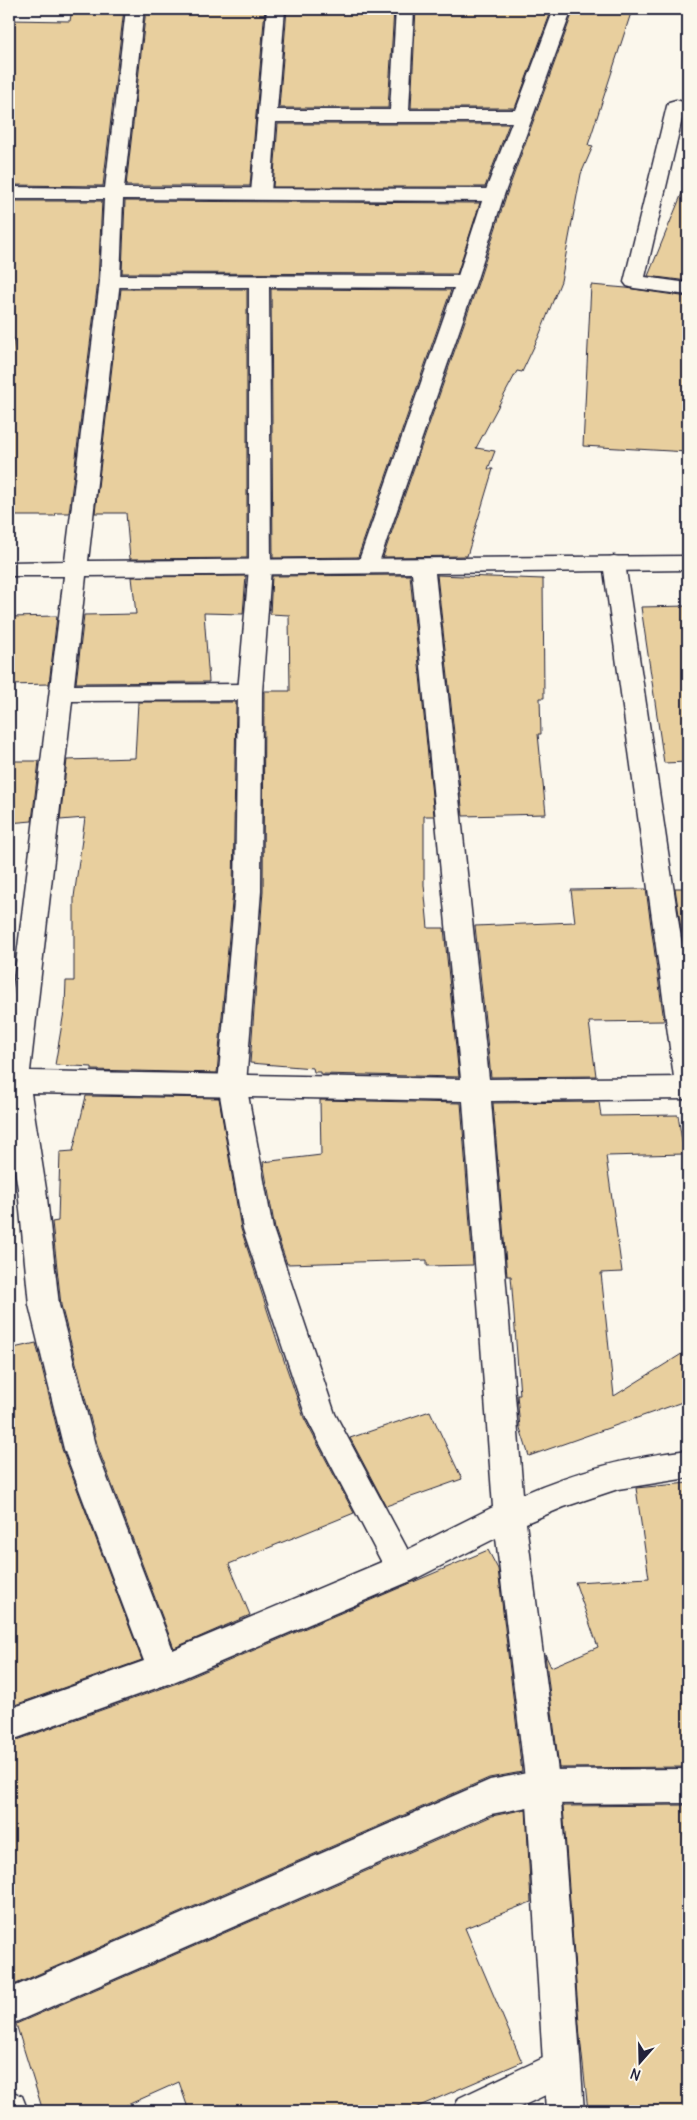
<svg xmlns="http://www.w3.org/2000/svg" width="697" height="2120" font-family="Delius,sans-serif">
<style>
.building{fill:#e8cf9e;stroke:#22223b}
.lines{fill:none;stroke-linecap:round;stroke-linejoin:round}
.pedestrian-casing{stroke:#22223b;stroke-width:3}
.minor-casing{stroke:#22223b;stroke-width:3}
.pedestrian{fill:#fbf7ec;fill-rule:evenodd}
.minor{fill:#fbf7ec;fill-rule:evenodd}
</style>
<rect width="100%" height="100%" fill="#fbf7ec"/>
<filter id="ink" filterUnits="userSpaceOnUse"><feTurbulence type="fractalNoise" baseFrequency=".02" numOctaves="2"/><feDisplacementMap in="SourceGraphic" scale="10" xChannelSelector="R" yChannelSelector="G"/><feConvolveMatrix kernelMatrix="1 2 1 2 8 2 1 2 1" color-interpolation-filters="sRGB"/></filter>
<g filter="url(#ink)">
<!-- building -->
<g class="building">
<polygon points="72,9 124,9 103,186 9,185 9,20 70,21"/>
<polygon points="146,9 265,9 250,186 126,186"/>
<polygon points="287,9 394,9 388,108 279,108"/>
<polygon points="416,9 552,9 515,108 411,108"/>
<polygon points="574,9 599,9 631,13 588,145 593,146 581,174 561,281 539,336 522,372 517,371 476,448 495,451 488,469 493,469 467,556 383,557 478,283 506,196"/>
<polygon points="278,124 509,124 485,187 273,187"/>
<polygon points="687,181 688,281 648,276"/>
<polygon points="9,201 102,201 98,281 69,513 56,513 55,516 9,516 9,370 14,338 9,338"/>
<polygon points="125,201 480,203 457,274 122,273"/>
<polygon points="591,285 626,288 688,297 688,452 583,446"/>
<polygon points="121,289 247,289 247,558 130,559 126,513 95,513"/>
<polygon points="271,289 451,290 358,557 273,558"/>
<polygon points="410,575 434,816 424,816 424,885 428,928 444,928 459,1077 320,1074 320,1072 314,1072 313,1068 250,1063 263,891 264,691 290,691 289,615 270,614 272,576"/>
<polygon points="437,575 543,579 544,698 540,698 541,734 538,734 546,814 463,816"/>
<polygon points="246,576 243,614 204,613 209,682 76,683 84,615 136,614 132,577"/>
<polygon points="688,606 688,762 664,763 641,607"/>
<polygon points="57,616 49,684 9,685 9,617"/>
<polygon points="138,702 236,702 233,891 217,1073 92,1070 92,1067 55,1065 65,1006 66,981 74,981 74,897 85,818 60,820 67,760 135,758"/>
<polygon points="9,761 39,761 32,821 9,823"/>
<polygon points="675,888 688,888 688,975"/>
<polygon points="646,889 664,1021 589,1022 596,1076 491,1077 475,926 575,922 571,890"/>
<polygon points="86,1096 219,1098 241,1229 277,1340 304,1418 354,1513 229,1564 250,1615 174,1648 98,1448 61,1305 52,1222 58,1221 60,1152 73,1151"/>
<polygon points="320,1100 461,1103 473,1265 427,1266 427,1260 287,1264 275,1229 263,1162 321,1155"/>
<polygon points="599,1102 601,1116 678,1115 684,1154 606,1156 622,1272 601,1273 614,1396 688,1350 688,1400 529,1456 520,1428 517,1395 520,1395 511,1276 507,1276 493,1103"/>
<polygon points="36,1343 62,1449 142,1660 9,1707 9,1349"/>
<polygon points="430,1411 462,1479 386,1506 350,1438"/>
<polygon points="688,1483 688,1767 559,1768 545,1654 551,1667 598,1647 575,1582 649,1578 636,1488"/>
<polygon points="488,1550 498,1569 522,1772 489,1778 9,1987 9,1743 177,1683"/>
<polygon points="688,1805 688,2111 588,2111 580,2037 563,1806"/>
<polygon points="526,1809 531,1902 465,1928 522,2062 408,2111 189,2111 179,2082 114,2111 43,2111 16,2024 492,1816"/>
</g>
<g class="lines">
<defs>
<g id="pedestrian">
<polygon points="267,9 285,9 277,110 390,110 396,9 414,9 409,110 516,110 554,9 572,9 504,195 476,282 376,571 368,573 360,571 357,566 454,288 269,287 271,568 262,692 261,891 246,1084 273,1229 335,1414 418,1569 413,1580 402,1584 391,1580 306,1417 243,1229 218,1084 235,891 238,692 249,568 249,287 110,287 103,285 100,281 103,277 110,275 458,276 484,195 512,122 276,122 271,193 268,197 261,199 254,197 251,193"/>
<polygon points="614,556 622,558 625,563 688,986 688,1088 678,1085 674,1077 603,563 606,558"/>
<polygon points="688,1769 688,1803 543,1804 491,1814 9,2025 9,1989 490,1780 543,1770"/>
<polygon points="560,2050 573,2056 579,2069 573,2082 512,2111 453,2111 459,2098"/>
</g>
<g id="minor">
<path d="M126 9H144L124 188 494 189 501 191 504 195 501 199 494 201 123 199 120 281 88 561 688 556V570L435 573 489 1079 688 1077V1099L491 1101 523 1494C578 1470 629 1457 688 1450V1478L618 1489 564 1507 526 1523 560 1787 584 2111H546L526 1787 496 1538 413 1580 176 1681 9 1741V1709L144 1661 64 1449 29 1305 18 1189 9 1131V1020L64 576H9V562L65 561 100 281 104 199H9V187L105 188ZM412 573 461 1079 30 1071 72 701 250 700 258 698 262 692 258 686 250 684 74 685 86 576ZM31 1093 463 1101 493 1507 391 1558 173 1650 96 1449 59 1305 46 1189Z"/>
<polygon points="676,100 683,102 685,106 645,277 688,283 688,295 634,288 627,286 624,282 667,106 669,102"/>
<polygon points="9,2090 22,2096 28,2111 9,2111"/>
</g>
</defs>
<!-- pedestrian casing -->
<use href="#pedestrian" class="pedestrian-casing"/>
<!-- minor casing -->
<use href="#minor" class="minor-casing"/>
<!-- pedestrian -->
<use href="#pedestrian" class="pedestrian"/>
<!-- minor -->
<use href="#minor" class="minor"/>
</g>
</g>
<!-- margin -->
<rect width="697" height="2120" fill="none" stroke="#fbf7ec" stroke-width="30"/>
<rect x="15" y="15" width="667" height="2090" fill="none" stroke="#22223b" stroke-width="2" filter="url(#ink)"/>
<!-- north arrow -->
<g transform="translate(640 2062) rotate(200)" stroke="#fbf7ec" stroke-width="4" paint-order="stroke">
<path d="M0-4L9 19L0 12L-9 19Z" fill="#22223b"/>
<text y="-8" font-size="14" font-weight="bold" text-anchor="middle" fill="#22223b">N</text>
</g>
</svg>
